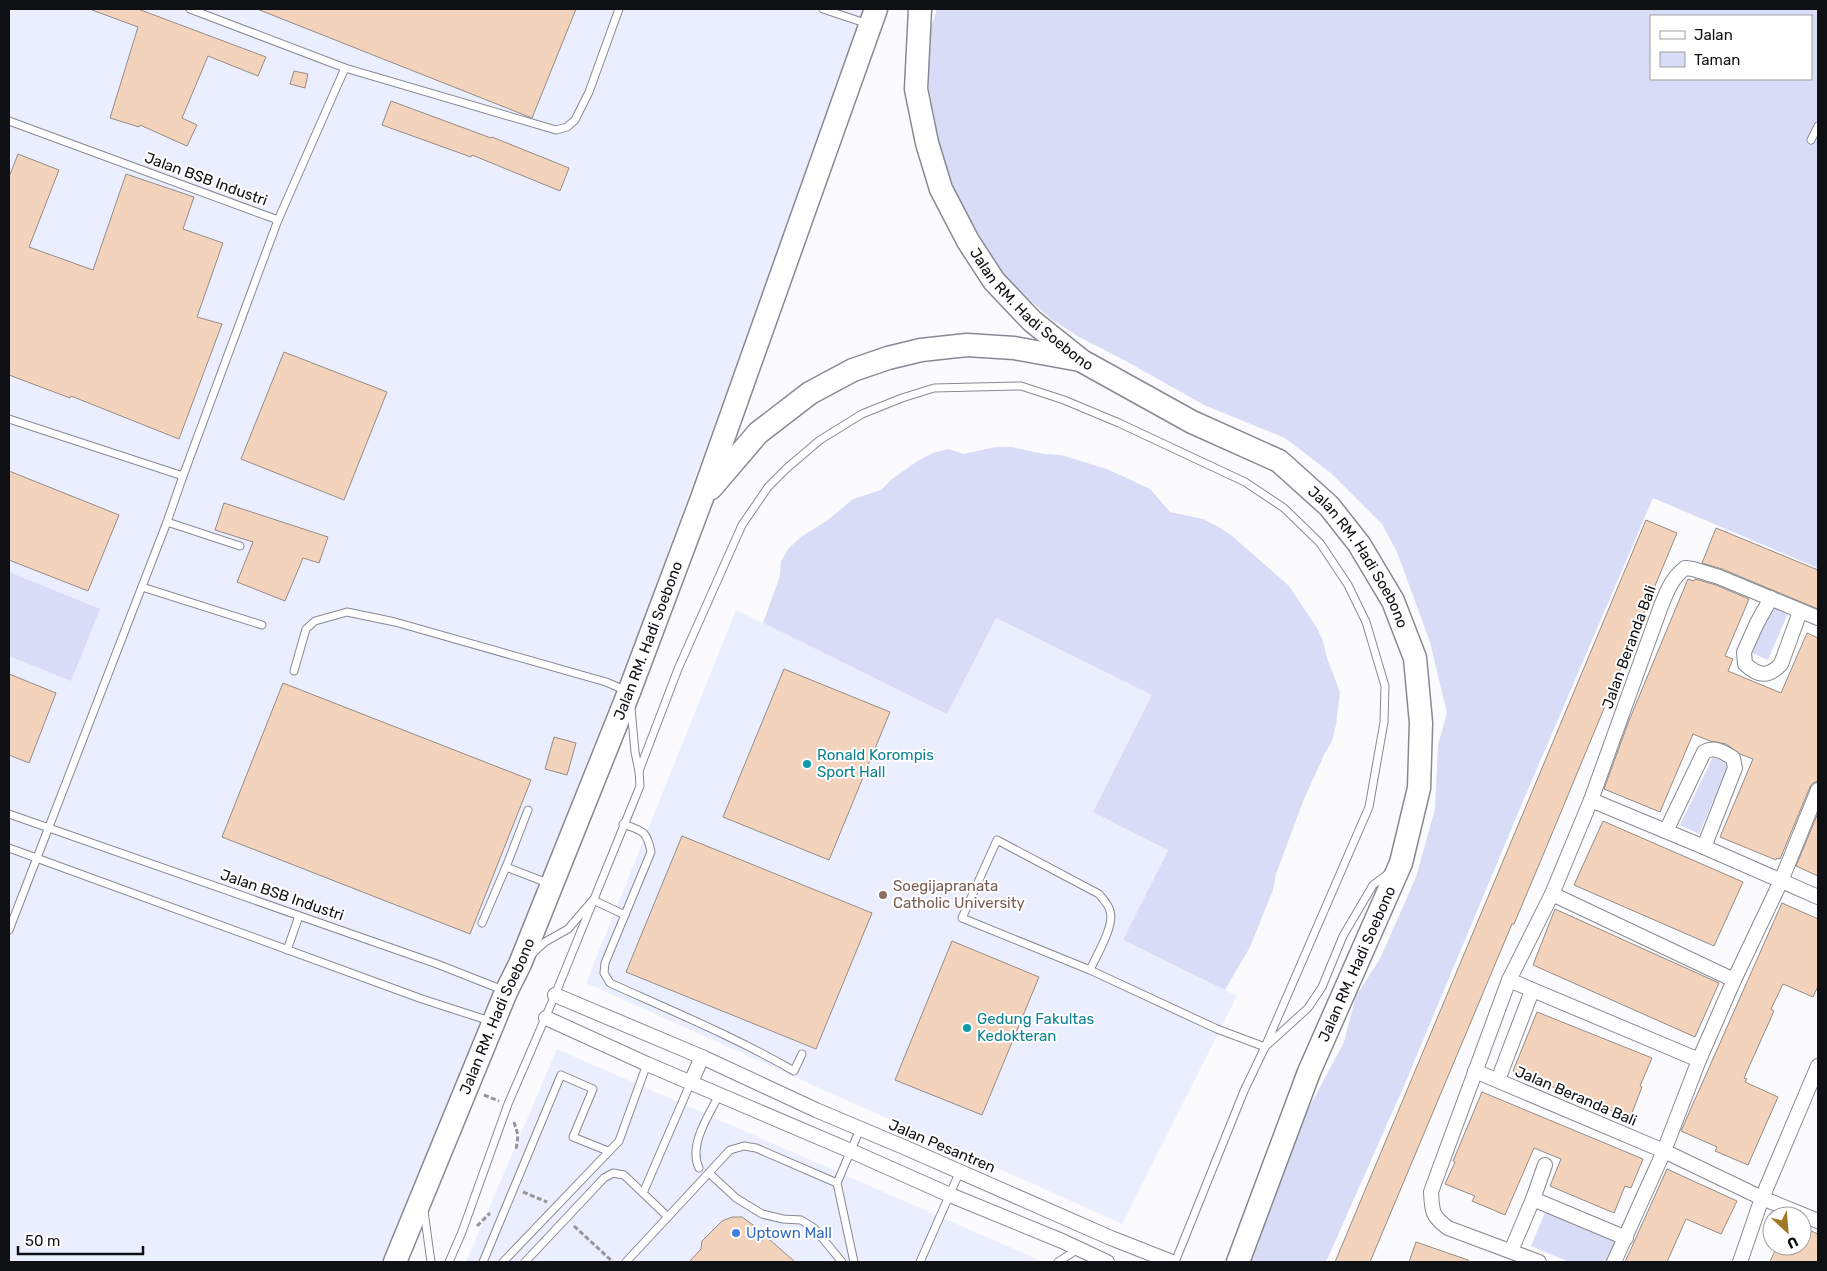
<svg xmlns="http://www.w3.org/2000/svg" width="1827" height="1271" font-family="Rubik,sans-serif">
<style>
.built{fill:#ebeeff}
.green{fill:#d8dcf7;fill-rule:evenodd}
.building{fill:#f4d3bc;stroke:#948c86}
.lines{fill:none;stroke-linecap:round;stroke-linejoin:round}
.service-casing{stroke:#888992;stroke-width:9}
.minor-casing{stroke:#888992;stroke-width:16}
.primary-casing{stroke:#888992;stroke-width:25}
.path{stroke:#959698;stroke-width:3;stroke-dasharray:5 2.5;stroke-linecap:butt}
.service{stroke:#fff;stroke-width:7}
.minor{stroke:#fff;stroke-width:14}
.primary{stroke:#fff;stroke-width:22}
.culture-dot{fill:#0f9aa8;stroke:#fff;stroke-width:2}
.education-dot{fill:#8d6e63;stroke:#fff;stroke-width:2}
.shop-dot{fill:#3f7fe0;stroke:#fff;stroke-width:2}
.labels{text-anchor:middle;stroke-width:4;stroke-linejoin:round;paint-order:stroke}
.street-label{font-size:15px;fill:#0f1013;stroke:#fff}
.culture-label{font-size:15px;fill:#0d838f;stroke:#fff;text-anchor:start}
.education-label{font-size:15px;fill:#785e54;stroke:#fff;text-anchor:start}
.shop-label{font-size:15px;fill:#366cbe;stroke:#fff;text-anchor:start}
</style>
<rect width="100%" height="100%" fill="#fbfbfd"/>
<!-- built -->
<g class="built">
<polygon points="9,9 865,9 642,623 389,1262 9,1262"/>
<polygon points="736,610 947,714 996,618 1152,695 1093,812 1168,849 1123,940 1237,996 1122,1224 586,983"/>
<polygon points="557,1049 1044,1262 466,1262"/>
</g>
<!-- green -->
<g class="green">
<path d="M937 9H1818V568L1653 498 1521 806 1403 1088 1326 1262H1249L1259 1244V1237L1302 1121 1344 1042 1356 996 1380 959 1416 877 1435 809 1438 745 1447 713 1430 642 1397 552 1382 524 1332 474 1285 438 1204 405 1124 360 1079 337 1051 319 998 271 961 207 940 150 926 71 924 47ZM1651 16H1811V79H1651Z"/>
<polygon points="995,447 1012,447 1044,454 1061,455 1107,469 1150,489 1170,512 1203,519 1217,526 1231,535 1289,586 1317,628 1323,641 1327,658 1340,692 1336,725 1332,741 1324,755 1304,799 1276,874 1273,890 1250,947 1225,990 1123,940 1168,850 1093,812 1152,695 996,618 947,714 763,623 780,576 781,561 789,548 801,537 828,520 853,499 881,490 892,479 919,460 933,453 948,449 964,454"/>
<polygon points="9,572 100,609 71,681 9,656"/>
<polygon points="1771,606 1788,613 1768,660 1752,653"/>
<polygon points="1713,757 1728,765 1699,834 1680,825"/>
<polygon points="1546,1210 1619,1241 1610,1262 1569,1262 1531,1246"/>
</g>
<!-- building -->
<g class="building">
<polygon points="93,9 138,9 266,57 258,76 208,56 182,118 197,125 187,146 140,125 139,127 110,118 138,27 92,10"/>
<polygon points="257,9 576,9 532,118"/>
<polygon points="294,71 308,74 305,88 290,84"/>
<polygon points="391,101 491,138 492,137 569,168 560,191 472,155 471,157 382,125"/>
<polygon points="18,154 59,170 29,247 93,270 126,174 194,197 183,229 223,243 197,317 222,324 179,439 71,396 70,398 9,375 9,177"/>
<polygon points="284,352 387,392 344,500 241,459"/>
<polygon points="9,471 119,515 88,591 9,560"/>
<polygon points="224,503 328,537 319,563 303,558 285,601 237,582 253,542 215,530"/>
<polygon points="1646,520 1677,533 1541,860 1514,924 1512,924 1370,1262 1335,1262"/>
<polygon points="1716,528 1818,570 1818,609 1722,569 1702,563"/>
<polygon points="1688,579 1694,581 1695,579 1716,585 1749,599 1725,656 1733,659 1728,671 1781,693 1807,633 1818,638 1818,781 1813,783 1810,787 1780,859 1777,858 1776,860 1720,837 1753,759 1740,754 1726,744 1710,741 1693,734 1660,812 1604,789 1628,723"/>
<polygon points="784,669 890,712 829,860 723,817"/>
<polygon points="9,674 56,693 29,763 9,755"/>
<polygon points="283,683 531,780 470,934 222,837"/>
<polygon points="554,737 576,743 567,775 545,769"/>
<polygon points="1818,813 1818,876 1796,866"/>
<polygon points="1603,821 1743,882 1714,946 1574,885"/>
<polygon points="682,836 872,913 816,1049 626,972"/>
<polygon points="1782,903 1818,919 1818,986 1813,997 1783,984 1771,1009 1774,1011 1744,1078 1747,1079 1745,1082 1778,1097 1748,1165 1715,1151 1717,1147 1681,1131"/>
<polygon points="1555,909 1719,983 1695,1037 1533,965"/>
<polygon points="952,941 1039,977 982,1115 895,1080"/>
<polygon points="1537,1012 1652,1058 1640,1086 1642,1087 1630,1118 1513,1071"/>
<polygon points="1482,1092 1643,1159 1631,1188 1625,1186 1614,1213 1550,1186 1561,1159 1534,1148 1505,1215 1472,1201 1475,1196 1445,1184 1455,1162 1453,1161"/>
<polygon points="1667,1169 1737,1201 1721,1234 1686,1219 1667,1262 1625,1262"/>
<polygon points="732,1217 742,1217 753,1225 795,1262 689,1262 701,1249 702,1241 722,1221"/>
<polygon points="1802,1227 1818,1234 1818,1262 1770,1262 1777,1246 1802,1246"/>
<polygon points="1416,1242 1468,1260 1468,1262 1409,1262"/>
</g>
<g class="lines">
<defs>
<g id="service">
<polyline points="190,9 345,68"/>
<polyline points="823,9 868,24"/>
<polyline points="9,121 278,220"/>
<polyline points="1811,140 1818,126"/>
<polyline points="9,419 183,476"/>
<polyline points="167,522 240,546"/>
<polyline points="142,587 262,625"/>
<polyline points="294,671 306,629 315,621 347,612 395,622 606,682 627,691"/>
<path d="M639 771 678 669 742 525 768 487 787 468 820 440 862 414 902 398 934 388 1021 386 1064 400 1119 423 1245 482 1284 508 1320 543 1348 585 1366 622 1385 686 1384 722 1369 807 1265 1047 1217 1029 1090 970 962 918 997 840 1099 894C1103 899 1109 905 1110 911 1115 926 1096 956 1090 970"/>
<polyline points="528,810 506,867 550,884"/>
<polyline points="9,814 437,964 503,990"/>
<path d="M623 824C643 831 647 831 651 852L605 963 604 973 610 983C672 1011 735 1037 794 1071L802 1054"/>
<polyline points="9,848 422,999 490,1021"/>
<polyline points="482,923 506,867"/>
<polyline points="9,930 167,522 183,476 278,220 345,68 556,130 567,127 575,120 589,92 619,9"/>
<polyline points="287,950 299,916"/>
<polyline points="531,955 545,942 568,929 593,900 625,915"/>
<path d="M699 1168C688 1145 709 1115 719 1095"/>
<polyline points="709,1173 736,1198 762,1214 783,1219 801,1220 814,1228 842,1262"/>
<polyline points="643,1193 691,1082"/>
<polyline points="424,1211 431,1262"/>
<polyline points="449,1262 462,1232 508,1104 555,995 640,786 639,771 635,752 631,708"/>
<polyline points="483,1262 561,1075 593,1089 573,1137 608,1151"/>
<polyline points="503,1262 619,1141 647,1064"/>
<polyline points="525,1262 604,1178 613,1173 624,1175 668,1217"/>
<polyline points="626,1262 730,1150 744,1146 756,1148 837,1183"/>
<polyline points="854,1262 837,1183 860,1129"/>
<polyline points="920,1262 960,1171"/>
<polyline points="1058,1262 1078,1249"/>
<polyline points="1175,1262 1244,1091 1265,1047 1308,1008 1322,987 1343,936 1373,885 1389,873"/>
</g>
<g id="minor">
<path d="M1771 598 1757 623 1744 652 1745 664C1758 676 1768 678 1781 664L1800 612"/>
<polyline points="1591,800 1704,847 1818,897"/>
<path d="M1666 831 1704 752C1715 746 1723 752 1733 758L1735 768 1704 847"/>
<polyline points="1509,980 1699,1060"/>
<path d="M1734 980 1552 894 1591 800 1661 606C1667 591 1672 578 1685 568L1693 569 1719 577 1818 618"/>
<polyline points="555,995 702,1057 816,1110 906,1148 1111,1238 1172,1262"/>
<polyline points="546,1018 647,1064 851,1151 950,1195 1062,1241 1107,1262"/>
<polyline points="1475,1071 1664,1151 1762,1198 1818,1221"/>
<polyline points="1498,1080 1532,991"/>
<polyline points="691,1082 702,1057"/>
<polyline points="1533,1199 1626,1238"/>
<polyline points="1511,1251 1533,1199 1545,1165"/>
<path d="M1539 1262 1448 1228C1432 1216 1432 1212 1431 1192L1509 980 1552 894"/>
<polyline points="1614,1262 1664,1151 1699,1060 1734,980 1781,881 1818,790"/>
<polyline points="1740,1262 1762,1198 1818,1066"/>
</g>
<g id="primary">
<path id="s1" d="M920 9 916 89 927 143 941 189 968 241 994 281 1032 321 1082 361 1192 422 1279 461 1329 506 1359 544 1393 601 1415 658 1421 723 1419 788 1401 863 1309 1072 1238 1262"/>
<polyline points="711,488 758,433 810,393 853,370 888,358 921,350 967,345 1014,348 1080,360"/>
<path id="s2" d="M395 1262 506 992 520 964 629 692 702 498 876 9"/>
</g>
</defs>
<!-- service casing -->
<use href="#service" class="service-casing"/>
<!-- minor casing -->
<use href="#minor" class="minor-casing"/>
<!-- primary casing -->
<use href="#primary" class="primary-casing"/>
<!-- path -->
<g class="path">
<polyline points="484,1095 499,1101"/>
<polyline points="514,1122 518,1135 516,1150"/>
<polyline points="523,1192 547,1202"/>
<polyline points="477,1226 490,1213"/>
<polyline points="574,1226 613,1262"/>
</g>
<!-- service -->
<use href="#service" class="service"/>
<!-- minor -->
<use href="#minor" class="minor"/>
<!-- primary -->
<use href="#primary" class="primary"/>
</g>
<!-- markers -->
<g class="culture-dot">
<circle cx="807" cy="764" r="5"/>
<circle cx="967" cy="1028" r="5"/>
</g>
<circle class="education-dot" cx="883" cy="895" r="5"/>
<circle class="shop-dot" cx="736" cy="1233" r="5"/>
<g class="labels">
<!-- street labels -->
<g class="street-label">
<text transform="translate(206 179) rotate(20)" y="5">Jalan BSB Industri</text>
<text dy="5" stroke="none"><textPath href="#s1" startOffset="336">Jalan RM. Hadi Soebono</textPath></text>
<text dy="5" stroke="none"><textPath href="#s1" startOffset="756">Jalan RM. Hadi Soebono</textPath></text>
<text dy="5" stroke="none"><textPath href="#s2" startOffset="671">Jalan RM. Hadi Soebono</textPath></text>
<text transform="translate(1629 647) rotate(-70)" y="5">Jalan Beranda Bali</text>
<text transform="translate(282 895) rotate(19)" y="5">Jalan BSB Industri</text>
<text transform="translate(1357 964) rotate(-66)" y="5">Jalan RM. Hadi Soebono</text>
<text dy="5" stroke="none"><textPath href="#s2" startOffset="266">Jalan RM. Hadi Soebono</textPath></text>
<text transform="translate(1576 1096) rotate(23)" y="5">Jalan Beranda Bali</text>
<text transform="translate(942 1146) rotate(23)" y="5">Jalan Pesantren</text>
</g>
<!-- culture labels -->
<g class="culture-label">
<text x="817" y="760">Ronald Korompis<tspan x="817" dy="17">Sport Hall</tspan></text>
<text x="977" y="1024">Gedung Fakultas<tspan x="977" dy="17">Kedokteran</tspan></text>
</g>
<!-- education labels -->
<g class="education-label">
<text x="893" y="891">Soegijapranata<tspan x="893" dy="17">Catholic University</tspan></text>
</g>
<!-- shop labels -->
<g class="shop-label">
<text x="746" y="1238">Uptown Mall</text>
</g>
</g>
<!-- border -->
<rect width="1827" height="1271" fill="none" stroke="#0f1013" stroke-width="20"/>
<!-- legend -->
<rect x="1650" y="15" width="162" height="65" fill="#ffffff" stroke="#9f9fa1"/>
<rect x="1660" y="31" width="25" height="8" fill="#ffffff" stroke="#9f9fa1"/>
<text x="1694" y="40" font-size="15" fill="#0f1013">Jalan</text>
<rect x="1660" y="52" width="25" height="15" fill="#d8dcf7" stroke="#9f9fa1"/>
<text x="1694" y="65" font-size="15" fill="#0f1013">Taman</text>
<!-- north arrow -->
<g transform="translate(1787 1231) rotate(154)"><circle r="24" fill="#ffffff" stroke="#9f9fa1"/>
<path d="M0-4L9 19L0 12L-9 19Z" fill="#a17827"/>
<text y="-8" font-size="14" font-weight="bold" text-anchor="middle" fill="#0f1013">U</text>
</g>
<!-- scale -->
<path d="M18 1246v8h125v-8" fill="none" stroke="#0f1013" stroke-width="2.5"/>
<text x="25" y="1246" font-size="15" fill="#0f1013" stroke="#ffffff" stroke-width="4" paint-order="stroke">50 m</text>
</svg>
